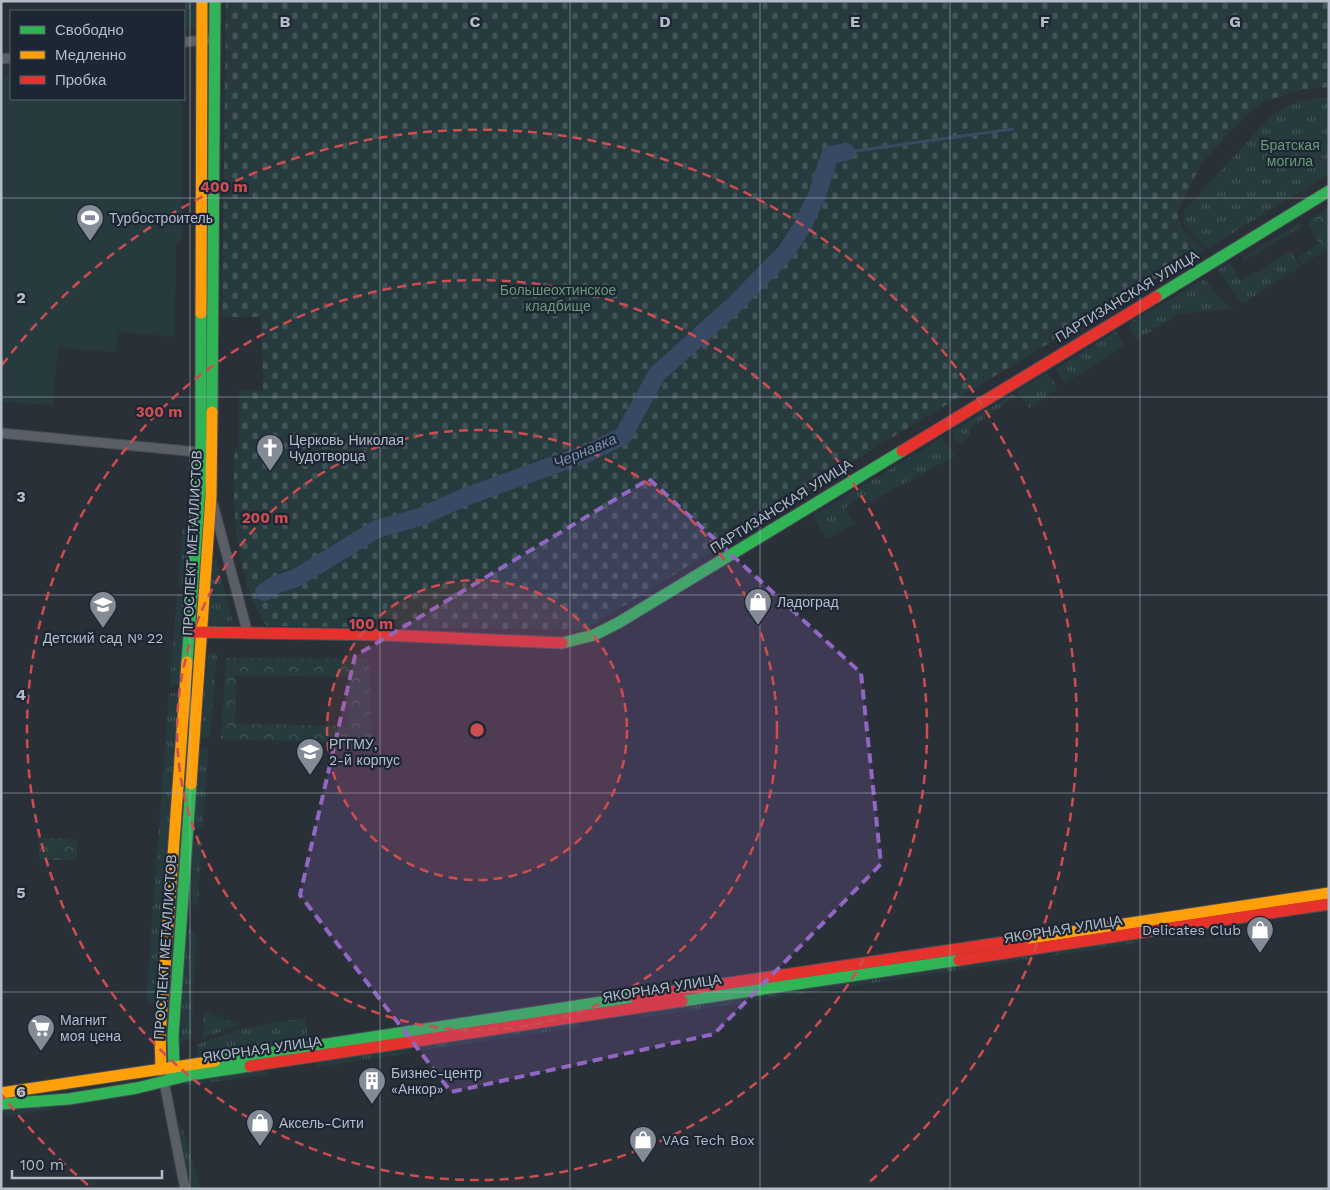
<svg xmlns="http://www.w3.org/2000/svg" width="1330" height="1190" font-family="'Work Sans',sans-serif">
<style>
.grass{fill:url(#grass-tufts)}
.forest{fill:url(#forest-crowns);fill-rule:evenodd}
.cemetery{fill:url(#cemetery-stones)}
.pitch{fill:#273a3e}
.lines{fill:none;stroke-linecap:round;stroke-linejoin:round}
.stream{stroke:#384963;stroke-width:3}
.river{stroke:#384963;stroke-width:18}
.street-casing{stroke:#484c53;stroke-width:11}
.fast-casing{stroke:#484c53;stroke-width:13}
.slow-casing{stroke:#484c53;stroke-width:13}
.jam-casing{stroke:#484c53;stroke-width:13}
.street{stroke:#5a5e66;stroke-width:9}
.fast{stroke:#30b455;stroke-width:11}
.slow{stroke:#ff9f0a;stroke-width:11}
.jam{stroke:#e5322d;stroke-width:11}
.marked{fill:#9266c3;fill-opacity:0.2;stroke:#9266c3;stroke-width:4;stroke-dasharray:10 6;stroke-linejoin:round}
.grid{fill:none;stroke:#b4bcc9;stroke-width:1;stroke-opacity:0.55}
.ring{fill:none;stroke:#ce4d50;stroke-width:2.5;stroke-dasharray:9 6}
.labels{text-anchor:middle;stroke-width:4.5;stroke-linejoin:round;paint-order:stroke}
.park-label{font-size:14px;fill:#6b9a76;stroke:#1d2633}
.poi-label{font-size:14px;fill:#b4bcc9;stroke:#1d2633;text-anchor:start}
.street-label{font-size:14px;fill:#b4bcc9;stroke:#1d2633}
.water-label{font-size:15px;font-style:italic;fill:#7c92b1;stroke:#1d2633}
.grid-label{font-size:16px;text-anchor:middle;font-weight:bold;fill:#b4bcc9;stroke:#1d2633;stroke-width:4.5;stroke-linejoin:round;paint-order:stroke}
.centre{fill:#ce4d50;stroke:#1d2633;stroke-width:2.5}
.ring-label{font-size:15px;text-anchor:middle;font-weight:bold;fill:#ce4d50;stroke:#1d2633;stroke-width:4.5;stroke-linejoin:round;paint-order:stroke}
</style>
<defs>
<pattern id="grass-tufts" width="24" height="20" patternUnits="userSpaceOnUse" patternTransform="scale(1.25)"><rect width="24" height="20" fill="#273a3e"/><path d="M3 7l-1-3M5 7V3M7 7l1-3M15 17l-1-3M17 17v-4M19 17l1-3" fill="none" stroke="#445559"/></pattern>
<pattern id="forest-crowns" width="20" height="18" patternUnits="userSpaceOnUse" patternTransform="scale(1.25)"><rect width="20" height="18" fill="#273a3e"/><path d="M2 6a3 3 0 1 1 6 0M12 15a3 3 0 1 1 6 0" fill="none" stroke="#445559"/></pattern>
<pattern id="cemetery-stones" width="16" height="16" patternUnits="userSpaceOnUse" patternTransform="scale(1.25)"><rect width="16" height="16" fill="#273a3e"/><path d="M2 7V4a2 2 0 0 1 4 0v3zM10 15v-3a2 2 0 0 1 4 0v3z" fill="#445559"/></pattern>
</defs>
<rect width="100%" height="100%" fill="#2a3038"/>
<!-- grass -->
<g class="grass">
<rect x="185" y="1" width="13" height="27"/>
<polygon points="1329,97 1329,174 1207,249 1184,225 1183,212 1272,115 1300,100"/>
<polygon points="1299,223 1301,227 1244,261 1242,258"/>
<polygon points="1291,251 1300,267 1242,304 1218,270 1230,263 1241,281"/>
<polygon points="1203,280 1207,282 1218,297 1233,308 1180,314 1137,339 1129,326 1131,322"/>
<polygon points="1116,331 1125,346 1065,383 1056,369"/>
<polygon points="1047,373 1058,388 1029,408 1017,391"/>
<polygon points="1013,394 1015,397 970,428 968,437 961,443 956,441 952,431"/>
<polygon points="942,438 955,456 870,502 865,495 845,508 854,524 826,539 812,516"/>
<polygon points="182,528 191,529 187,587 178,586"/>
<polygon points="213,559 217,561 232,619 228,625 213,625 209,621"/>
<polygon points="177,594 186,595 179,685 170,685"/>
<polygon points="208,653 215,653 217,656 210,738 200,737"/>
<polygon points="169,693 178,693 156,1003 146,1003"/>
<polygon points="206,748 208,749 203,828 194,828 200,749"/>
<polygon points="197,840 202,843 198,902 192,906 193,891 189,890 193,842"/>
<polygon points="187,927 192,929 196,936 192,1034 190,1039 180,1043"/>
<polygon points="1141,938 1142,942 1051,956 1058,950"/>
<polygon points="1024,955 1031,959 753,1001 752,996"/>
<polygon points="741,998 742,1003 640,1018 640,1013"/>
<polygon points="204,1010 240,1025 203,1038"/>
<polygon points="305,1018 308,1036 305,1041 197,1057 198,1044 243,1028"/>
<polygon points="579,1022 580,1027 419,1051 418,1046"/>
<polygon points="409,1048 410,1053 317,1067 316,1062"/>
<polygon points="262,1070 269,1074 178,1087 190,1081"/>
<polygon points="23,1106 60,1108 1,1117 1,1110"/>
<polygon points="178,1124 181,1124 201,1189 192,1189"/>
</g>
<!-- forest -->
<g class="forest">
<polygon points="1329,207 1329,248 1302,265 1298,258 1319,244 1309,225 1309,219"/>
<path d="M226 658 369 659 372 744 221 739ZM236 675 349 677 348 726 235 724Z"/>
<polygon points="39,838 77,839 77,860 39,860"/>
</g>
<!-- cemetery -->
<path class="cemetery" d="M226 1H1329V87L1300 90 1263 102 1244 117 1201 164 1178 211 1181 228 1204 250 825 478 826 481 585 630 267 626C236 587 231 497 235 449H239V390L263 391 261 317H222Z"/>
<!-- pitch -->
<polygon class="pitch" points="11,74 11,99 182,99 182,238 176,246 175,337 119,332 115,352 58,348 53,405 1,402 1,75"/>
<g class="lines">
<!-- stream -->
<polyline class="stream" points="855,151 1013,129"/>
<!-- river -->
<polyline class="river" points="264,592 275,585 296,578 377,529 420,517 465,497 590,452 623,436 657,374 734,305 786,252 802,227 817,195 830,155 846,152"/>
<defs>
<g id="street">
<polyline points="184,42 215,39"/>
<polyline points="1,59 11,58"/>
<polyline points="1,433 208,453"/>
<polyline points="213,504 248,634"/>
<polyline points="163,1076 185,1189"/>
</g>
<g id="fast">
<polyline points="1156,297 1329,191"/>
<polyline points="212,412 215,1"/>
<polyline points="562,643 594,635 618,623 902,451"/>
<polyline points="187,662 201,475 201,313"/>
<polyline points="682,1001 959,960"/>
<polyline points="215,1061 635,997"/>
<polyline points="170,1073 174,1067 173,1036 191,784"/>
<polyline points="1,1104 69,1099 137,1088 190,1075 250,1066"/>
</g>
<g id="slow">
<polyline points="201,313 202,1"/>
<polyline points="191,784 211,496 212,412"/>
<polyline points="1025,939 1329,893"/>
<polyline points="161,1069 160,1035 187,662"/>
<polyline points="1,1093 215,1061"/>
</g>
<g id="jam">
<polyline points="902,451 1156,297"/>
<polyline points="190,632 386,635 562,643"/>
<polyline points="959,960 1329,904"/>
<polyline points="635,997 1025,939"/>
<polyline points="250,1066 682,1001"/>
</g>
</defs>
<!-- street casing -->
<use href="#street" class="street-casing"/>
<!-- fast casing -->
<use href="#fast" class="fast-casing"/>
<!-- slow casing -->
<use href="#slow" class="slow-casing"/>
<!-- jam casing -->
<use href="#jam" class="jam-casing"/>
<!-- street -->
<use href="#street" class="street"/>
<!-- fast -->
<use href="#fast" class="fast"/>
<!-- slow -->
<use href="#slow" class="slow"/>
<!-- jam -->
<use href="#jam" class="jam"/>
</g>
<!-- marked area -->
<path class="marked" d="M649 479 861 673 881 864 714 1034 451 1092 300 895 355 656Z"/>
<!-- grid -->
<path class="grid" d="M190 1V1189M380 1V1189M570 1V1189M760 1V1189M950 1V1189M1140 1V1189M1 198H1329M1 397H1329M1 595H1329M1 793H1329M1 992H1329"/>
<!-- distance rings -->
<circle cx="477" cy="730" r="150" fill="#ce4d50" fill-opacity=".12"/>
<g class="ring">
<circle cx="477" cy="730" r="150"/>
<circle cx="477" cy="730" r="300"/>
<circle cx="477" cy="730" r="450"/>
<path d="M88 1185A599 599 0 0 1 2 1095M2 365A599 599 0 1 1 866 1185"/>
</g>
<!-- icons -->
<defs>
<symbol id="stadium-pin" viewBox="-11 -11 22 30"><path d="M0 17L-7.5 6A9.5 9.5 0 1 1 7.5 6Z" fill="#848b96" stroke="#1d2633"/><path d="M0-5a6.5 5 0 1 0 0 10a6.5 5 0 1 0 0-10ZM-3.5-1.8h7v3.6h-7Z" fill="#fff"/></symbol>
<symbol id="church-pin" viewBox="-11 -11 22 30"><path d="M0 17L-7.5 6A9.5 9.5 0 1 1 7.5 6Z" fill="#848b96" stroke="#1d2633"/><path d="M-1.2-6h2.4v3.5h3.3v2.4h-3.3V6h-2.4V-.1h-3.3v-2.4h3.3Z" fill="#fff"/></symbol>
<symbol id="shop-pin" viewBox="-11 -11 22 30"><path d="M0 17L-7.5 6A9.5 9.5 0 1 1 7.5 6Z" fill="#848b96" stroke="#1d2633"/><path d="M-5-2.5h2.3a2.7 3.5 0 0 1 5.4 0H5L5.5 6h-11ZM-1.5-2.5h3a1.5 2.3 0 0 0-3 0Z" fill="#fff"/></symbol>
<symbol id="school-pin" viewBox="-11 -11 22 30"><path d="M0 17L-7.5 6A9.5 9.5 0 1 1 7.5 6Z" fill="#848b96" stroke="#1d2633"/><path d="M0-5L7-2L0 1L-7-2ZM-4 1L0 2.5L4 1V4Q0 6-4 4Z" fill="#fff"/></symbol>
<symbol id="university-pin" viewBox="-11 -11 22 30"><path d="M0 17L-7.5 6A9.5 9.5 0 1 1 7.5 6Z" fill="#848b96" stroke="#1d2633"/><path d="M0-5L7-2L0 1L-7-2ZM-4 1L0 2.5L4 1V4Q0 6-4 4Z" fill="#fff"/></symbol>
<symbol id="supermarket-pin" viewBox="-11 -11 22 30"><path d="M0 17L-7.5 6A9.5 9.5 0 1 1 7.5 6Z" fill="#848b96" stroke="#1d2633"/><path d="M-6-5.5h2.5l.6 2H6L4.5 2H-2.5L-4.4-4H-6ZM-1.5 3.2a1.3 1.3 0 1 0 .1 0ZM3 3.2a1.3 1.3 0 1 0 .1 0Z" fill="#fff"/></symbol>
<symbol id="building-pin" viewBox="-11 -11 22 30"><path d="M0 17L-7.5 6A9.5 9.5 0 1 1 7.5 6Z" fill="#848b96" stroke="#1d2633"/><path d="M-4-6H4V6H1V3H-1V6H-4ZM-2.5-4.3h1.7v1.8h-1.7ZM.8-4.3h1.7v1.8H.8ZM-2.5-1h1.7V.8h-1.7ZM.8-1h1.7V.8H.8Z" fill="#fff"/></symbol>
</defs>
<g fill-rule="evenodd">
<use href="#stadium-pin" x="74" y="202" width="32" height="43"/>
<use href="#church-pin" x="254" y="432" width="32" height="43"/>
<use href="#shop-pin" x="742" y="586" width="32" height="43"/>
<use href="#school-pin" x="87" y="589" width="32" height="43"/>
<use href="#university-pin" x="294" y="736" width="32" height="43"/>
<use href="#shop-pin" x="1244" y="914" width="32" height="43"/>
<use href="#supermarket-pin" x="25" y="1012" width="32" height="43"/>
<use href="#building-pin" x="356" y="1065" width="32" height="43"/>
<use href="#shop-pin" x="244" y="1107" width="32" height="43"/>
<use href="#shop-pin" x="627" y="1124" width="32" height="43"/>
</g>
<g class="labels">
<!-- park labels -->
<g class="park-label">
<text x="1290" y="150">Братская<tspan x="1290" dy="16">могила</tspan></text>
<text x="558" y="295">Большеохтинское<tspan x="558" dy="16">кладбище</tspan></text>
</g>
<!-- poi labels -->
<g class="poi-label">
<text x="109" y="223">Турбостроитель</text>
<text x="289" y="445">Церковь Николая<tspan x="289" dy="16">Чудотворца</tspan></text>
<text x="777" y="607">Ладоград</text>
<text x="103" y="643" text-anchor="middle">Детский сад № 22</text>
<text x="329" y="749">РГГМУ,<tspan x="329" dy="16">2-й корпус</tspan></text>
<text x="1241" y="935" text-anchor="end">Delicates Club</text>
<text x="60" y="1025">Магнит<tspan x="60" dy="16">моя цена</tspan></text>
<text x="391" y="1078">Бизнес-центр<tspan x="391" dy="16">«Анкор»</tspan></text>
<text x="279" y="1128">Аксель-Сити</text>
<text x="662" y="1145">VAG Tech Box</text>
</g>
<!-- street labels -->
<g class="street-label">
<text transform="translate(1127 296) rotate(-31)" y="5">ПАРТИЗАНСКАЯ УЛИЦА</text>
<text transform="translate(781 506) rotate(-32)" y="5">ПАРТИЗАНСКАЯ УЛИЦА</text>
<text transform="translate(192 543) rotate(-87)" y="5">ПРОСПЕКТ МЕТАЛЛИСТОВ</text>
<text transform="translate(1063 929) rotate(-9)" y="5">ЯКОРНАЯ УЛИЦА</text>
<text transform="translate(165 947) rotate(-86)" y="5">ПРОСПЕКТ МЕТАЛЛИСТОВ</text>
<text transform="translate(662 988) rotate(-9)" y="5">ЯКОРНАЯ УЛИЦА</text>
<text transform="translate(262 1049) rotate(-8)" y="5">ЯКОРНАЯ УЛИЦА</text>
</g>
<!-- water labels -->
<g class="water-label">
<text transform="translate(585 451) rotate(-23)" y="5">Чернавка</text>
</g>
</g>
<g class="grid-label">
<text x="285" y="27">B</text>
<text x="475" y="27">C</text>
<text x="665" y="27">D</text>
<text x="855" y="27">E</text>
<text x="1045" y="27">F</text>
<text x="1235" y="27">G</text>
<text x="21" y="303">2</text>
<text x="21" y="502">3</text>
<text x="21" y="700">4</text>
<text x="21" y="898">5</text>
<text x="21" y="1097">6</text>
</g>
<circle cx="477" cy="730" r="8" class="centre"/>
<g class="ring-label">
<text x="224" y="192">400 m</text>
<text x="159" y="417">300 m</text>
<text x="265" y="523">200 m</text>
<text x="371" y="629">100 m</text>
</g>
<!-- border -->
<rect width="1330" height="1190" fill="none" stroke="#b4bcc9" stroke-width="5"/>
<!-- legend -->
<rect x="10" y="10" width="175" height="90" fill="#1d2633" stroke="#59626f"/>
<rect x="20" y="26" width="25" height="8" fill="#30b455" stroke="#59626f"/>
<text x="55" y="35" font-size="15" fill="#b4bcc9">Свободно</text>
<rect x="20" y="51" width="25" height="8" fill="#ff9f0a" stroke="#59626f"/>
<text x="55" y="60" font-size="15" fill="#b4bcc9">Медленно</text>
<rect x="20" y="76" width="25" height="8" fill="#e5322d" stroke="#59626f"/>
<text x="55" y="85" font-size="15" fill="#b4bcc9">Пробка</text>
<!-- scale -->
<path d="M12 1170v8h150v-8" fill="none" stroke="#b4bcc9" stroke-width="2.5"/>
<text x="20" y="1170" font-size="15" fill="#b4bcc9" stroke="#1d2633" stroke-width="4" paint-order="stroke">100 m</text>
</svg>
